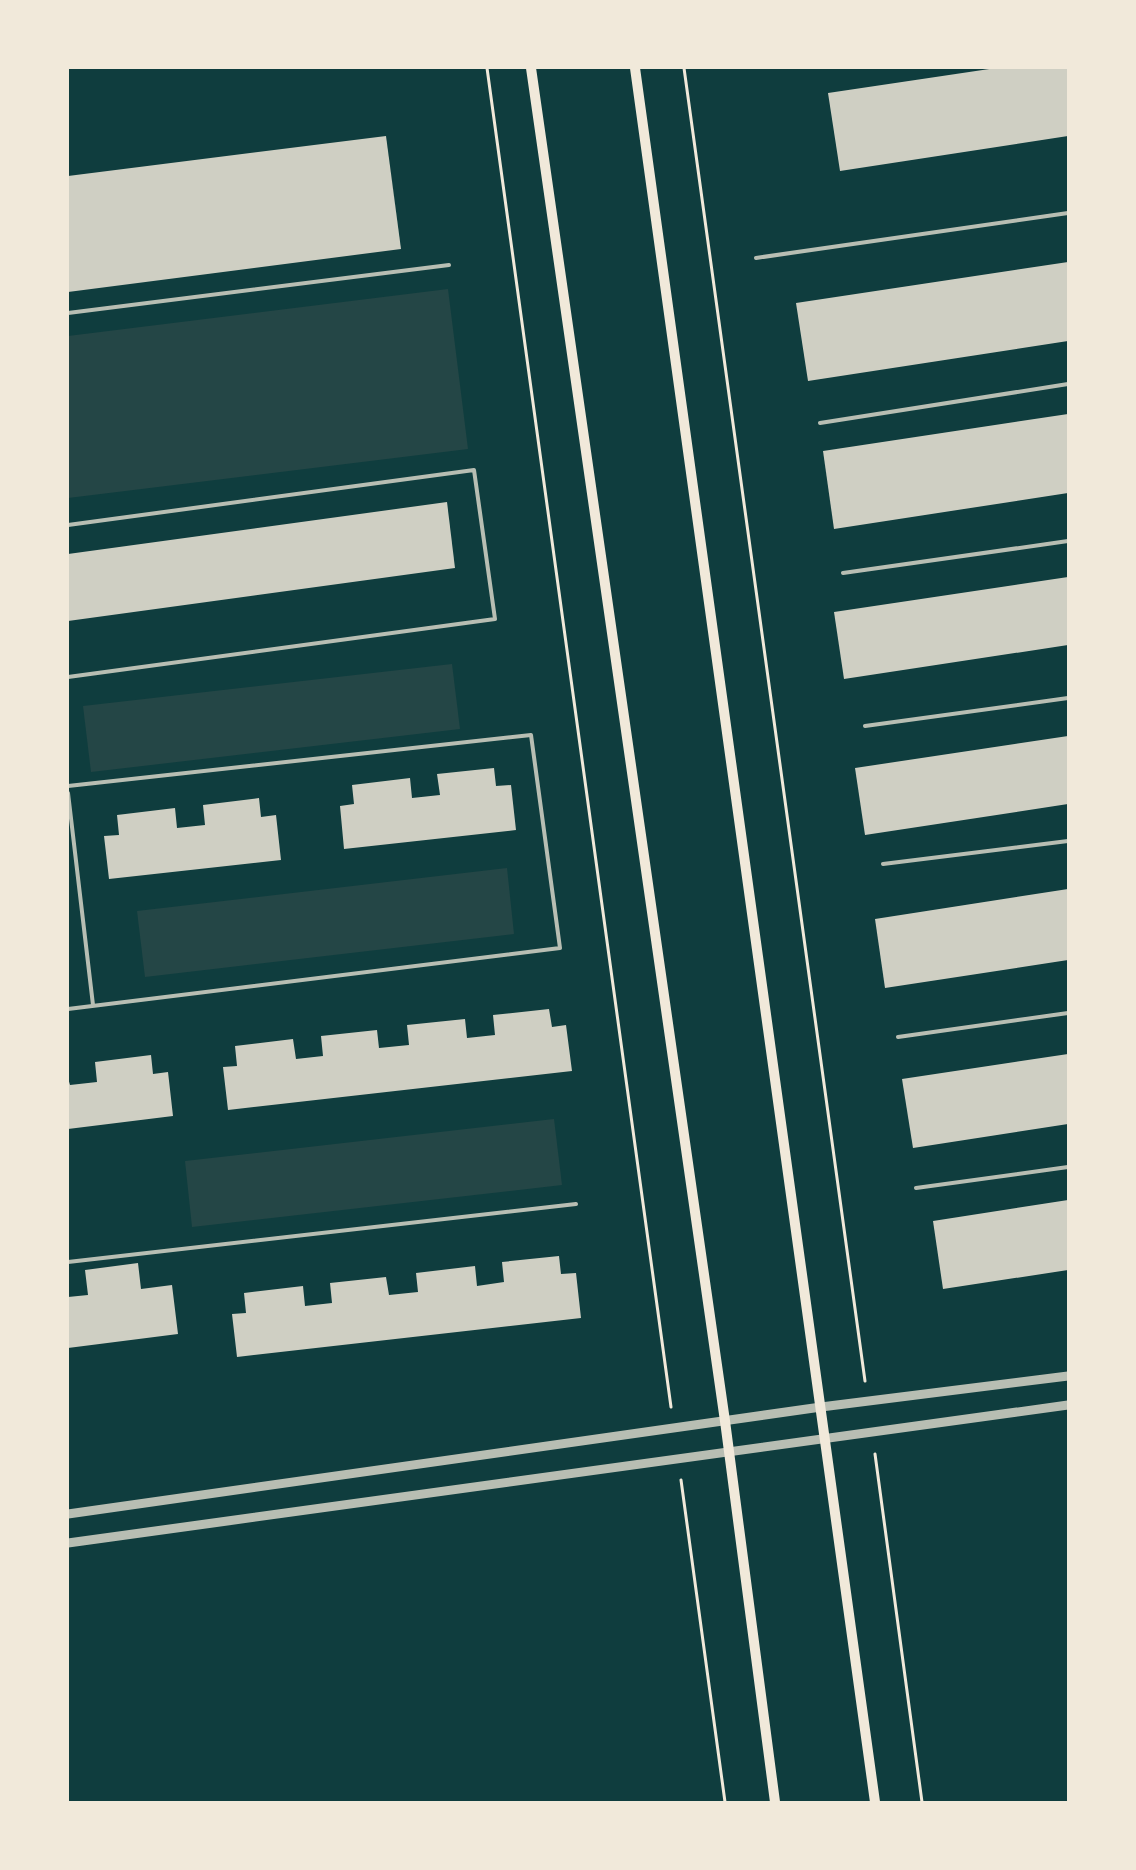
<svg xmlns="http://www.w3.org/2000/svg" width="1136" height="1870" font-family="Signika,sans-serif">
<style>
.green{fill:#244646}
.building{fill:#cfcfc3}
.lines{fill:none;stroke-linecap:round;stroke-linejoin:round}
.path{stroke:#f1e9da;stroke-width:3}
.service{stroke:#b8beb3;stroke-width:4}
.tertiary{stroke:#b8beb3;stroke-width:9}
.secondary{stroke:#f1e9da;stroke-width:10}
</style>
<rect width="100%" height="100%" fill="#0f3d3e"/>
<!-- green -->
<g class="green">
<polygon points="448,289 468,449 68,498 68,336"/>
<polygon points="452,664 460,729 91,772 83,706"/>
<polygon points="507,868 514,934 145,977 137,911"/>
<polygon points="554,1119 562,1185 192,1227 185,1161"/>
</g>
<!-- building -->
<g class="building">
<polygon points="996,68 1068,68 1068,136 840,171 828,93"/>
<polygon points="386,136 401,249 68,292 68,176"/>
<polygon points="1068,262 1068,341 808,381 796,303"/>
<polygon points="1068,414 1068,493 834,529 823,451"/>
<polygon points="447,502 455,568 68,621 68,554"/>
<polygon points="1068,577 1068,645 844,679 834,612"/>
<polygon points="1068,736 1068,804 865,835 855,768"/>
<polygon points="494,768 496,786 511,785 516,830 344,849 340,806 354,804 352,785 410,778 412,798 440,795 437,774"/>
<polygon points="259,798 261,817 276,815 281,860 109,879 104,836 119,835 117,815 175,808 177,828 205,825 203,805"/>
<polygon points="1068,889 1068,960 885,988 875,919"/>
<polygon points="549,1009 552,1027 566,1025 572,1071 228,1110 223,1067 237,1066 235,1046 293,1039 296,1059 323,1056 321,1036 377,1030 379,1048 409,1045 407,1025 465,1019 467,1038 495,1035 493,1015"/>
<polygon points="1068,1054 1068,1124 913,1148 902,1079"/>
<polygon points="151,1055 153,1074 168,1072 173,1116 68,1129 68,1078 70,1085 97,1082 95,1062"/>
<polygon points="1068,1200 1068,1270 943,1289 933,1221"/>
<polygon points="559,1256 561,1274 576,1273 581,1318 237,1357 232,1314 246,1313 244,1293 303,1286 305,1306 332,1303 330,1283 386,1277 389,1295 418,1292 416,1273 475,1266 477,1286 504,1282 502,1262"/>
<polygon points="138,1263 141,1289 172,1285 178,1334 68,1348 68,1297 88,1295 85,1270"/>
</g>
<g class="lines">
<!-- path -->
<g class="path">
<polyline points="487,68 671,1407"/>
<polyline points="684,68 865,1381"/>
<polyline points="875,1454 922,1802"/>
<polyline points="681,1480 725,1802"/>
</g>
<!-- service -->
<g class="service">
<polyline points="756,258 1068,213"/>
<polyline points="68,313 449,265"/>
<polyline points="820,423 1068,384"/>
<polyline points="68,525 474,470 495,619 68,677"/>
<polyline points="843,573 1068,541"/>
<polyline points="865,726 1068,698"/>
<polyline points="68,786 531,735 560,948 68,1009"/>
<polyline points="68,793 93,1005"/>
<polyline points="883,864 1068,841"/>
<polyline points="898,1037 1068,1013"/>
<polyline points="916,1188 1068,1167"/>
<polyline points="68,1262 576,1204"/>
</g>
<!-- tertiary -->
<g class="tertiary">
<polyline points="68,1514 821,1407 1068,1376"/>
<polyline points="68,1543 1068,1405"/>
</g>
<!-- secondary -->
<g class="secondary">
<polyline points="531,68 725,1421 775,1802"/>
<polyline points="635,68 875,1802"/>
</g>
</g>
<!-- border -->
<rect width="1136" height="1870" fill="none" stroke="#f1e9da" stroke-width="138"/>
</svg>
